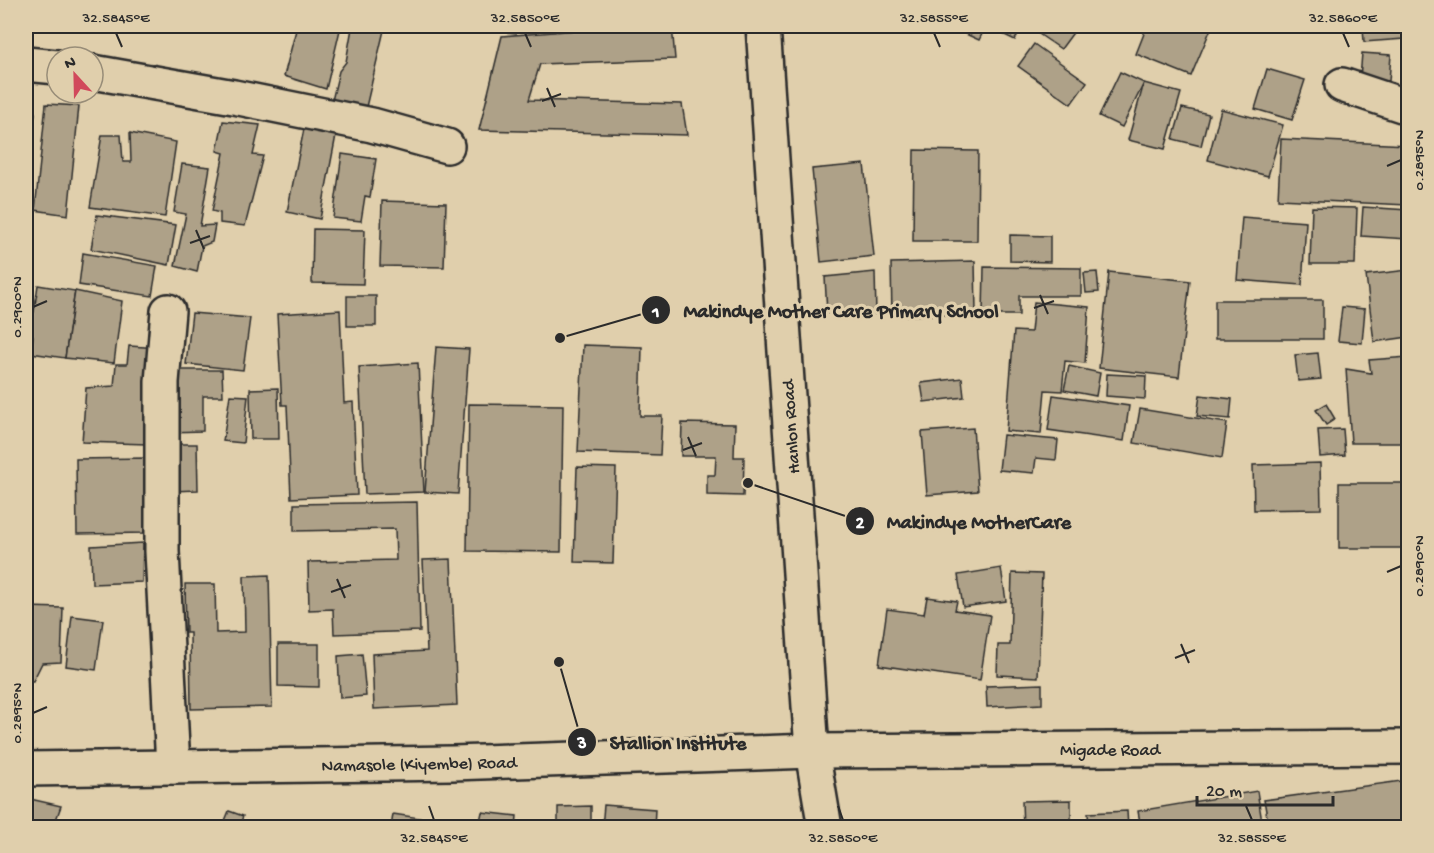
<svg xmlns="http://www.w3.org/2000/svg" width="1434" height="853" font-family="'Gochi Hand',sans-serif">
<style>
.building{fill:#aea188;stroke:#2b2b2b;stroke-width:1.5}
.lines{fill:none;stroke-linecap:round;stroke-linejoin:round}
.minor-casing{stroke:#2b2b2b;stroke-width:38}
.major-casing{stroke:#2b2b2b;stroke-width:38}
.minor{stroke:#e0cfac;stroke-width:33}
.major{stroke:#e0cfac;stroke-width:33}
.ticks{fill:none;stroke:#2b2b2b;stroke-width:2}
.labels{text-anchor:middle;stroke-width:6;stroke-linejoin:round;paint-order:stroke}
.street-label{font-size:18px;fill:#2b2b2b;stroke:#e0cfac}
.leader{fill:none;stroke:#2b2b2b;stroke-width:2}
.callout-dot{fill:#2b2b2b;stroke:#e0cfac;stroke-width:2}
.mark-label{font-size:18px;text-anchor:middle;font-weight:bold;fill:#fff}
.callout-label{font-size:20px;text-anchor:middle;font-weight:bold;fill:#2b2b2b;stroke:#e0cfac;stroke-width:6;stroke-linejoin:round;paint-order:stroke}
.neatline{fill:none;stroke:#2b2b2b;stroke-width:2}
.ticks-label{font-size:15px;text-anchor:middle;fill:#2b2b2b}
</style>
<rect width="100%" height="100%" fill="#e0cfac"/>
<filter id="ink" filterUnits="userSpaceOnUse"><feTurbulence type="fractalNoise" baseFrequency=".0167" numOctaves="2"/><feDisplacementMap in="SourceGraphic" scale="12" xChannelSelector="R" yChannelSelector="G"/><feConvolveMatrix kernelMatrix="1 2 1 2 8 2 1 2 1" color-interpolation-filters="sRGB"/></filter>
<g filter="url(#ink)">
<!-- building -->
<g class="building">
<polygon points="297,26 340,30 326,89 284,76"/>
<polygon points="341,26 385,26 366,107 331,105 339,71 346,62 352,28"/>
<polygon points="631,26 672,26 675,59 540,64 529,100 682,104 687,135 479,130 502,36"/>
<polygon points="948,26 1022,26 1015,40 986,26 979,40"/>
<polygon points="1032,26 1078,26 1061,49 1030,28"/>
<polygon points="1147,26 1212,26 1191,76 1136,54"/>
<polygon points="1363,26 1403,26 1404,39 1364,42"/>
<polygon points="1034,44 1087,82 1071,104 1018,66"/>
<polygon points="1362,53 1391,55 1389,81 1360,79"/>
<polygon points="1267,69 1305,80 1292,120 1255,109"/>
<polygon points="1120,72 1144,83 1122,127 1099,116"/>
<polygon points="1144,83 1181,93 1165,149 1128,140"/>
<polygon points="46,104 79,106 68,215 35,210"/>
<polygon points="1182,108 1209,114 1201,146 1173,139"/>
<polygon points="1221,109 1283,125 1268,176 1208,160"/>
<polygon points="26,111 35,113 26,176"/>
<polygon points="223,121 260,125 253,155 263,156 245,226 220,223 220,213 212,211 224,153 217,151"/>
<polygon points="305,124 337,130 320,219 287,212"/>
<polygon points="130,133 176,142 165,217 90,207 102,135 121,135 123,162 131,162"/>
<polygon points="1281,139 1408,145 1408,205 1278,199"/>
<polygon points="914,150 978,151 977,241 913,241"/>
<polygon points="342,154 376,159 370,197 365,196 361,221 333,218"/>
<polygon points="182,164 210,167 200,226 215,225 212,242 202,246 197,272 175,266 186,214 174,212"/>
<polygon points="864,164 874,256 821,262 812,169"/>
<polygon points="382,201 446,203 444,267 380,266"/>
<polygon points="1312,207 1357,208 1355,264 1310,264"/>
<polygon points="1363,207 1408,210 1408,239 1361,236"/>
<polygon points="97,215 176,225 169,265 91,249"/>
<polygon points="1242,217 1306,222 1302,285 1237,280"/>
<polygon points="313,229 365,230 363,284 312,283"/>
<polygon points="1010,235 1050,236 1050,262 1010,261"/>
<polygon points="83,253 157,266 152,296 79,285"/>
<polygon points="975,261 976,314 892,316 891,263"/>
<polygon points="984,267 1081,268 1081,296 1019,296 1019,315 983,315"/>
<polygon points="1408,270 1408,337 1374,342 1366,275"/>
<polygon points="875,272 876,314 827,313 825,277"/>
<polygon points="1097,272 1099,292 1086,293 1084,273"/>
<polygon points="1109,272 1190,281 1179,377 1099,368"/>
<polygon points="38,285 75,291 65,358 31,353 33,336 26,335 26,311 34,312"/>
<polygon points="75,291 122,301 114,363 65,358"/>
<rect x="347" y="296" width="29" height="30"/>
<rect x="1215" y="300" width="108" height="39"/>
<polygon points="1034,302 1089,307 1085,363 1065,361 1062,391 1045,390 1041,434 1006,431 1014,331 1031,332"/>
<polygon points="1342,307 1365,309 1362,343 1338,341"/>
<polygon points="340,310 344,403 353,402 357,495 291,498 287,405 282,405 277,314"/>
<polygon points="192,313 250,318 243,370 186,364"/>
<polygon points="583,345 642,347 640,416 662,416 660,455 578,452"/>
<polygon points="129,346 160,348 147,444 82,442 86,388 114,386 116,364 127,364"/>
<polygon points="436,347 469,349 458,494 425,492"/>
<polygon points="1318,353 1321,379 1298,381 1295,355"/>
<polygon points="1408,357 1408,443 1351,443 1346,369 1371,373 1369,360"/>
<polygon points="418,363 424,492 365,494 359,367"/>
<polygon points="1069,366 1100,373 1096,396 1064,390"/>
<polygon points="175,370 222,370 223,396 203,396 203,431 169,432"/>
<polygon points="1107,374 1146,376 1145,399 1106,396"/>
<polygon points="962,378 964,397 924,402 921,383"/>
<polygon points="278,388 279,439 251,439 250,389"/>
<polygon points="230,395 248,396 243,443 223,441"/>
<polygon points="1053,395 1129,406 1124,441 1048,430"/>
<polygon points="1200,395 1232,399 1230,419 1197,416"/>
<polygon points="469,404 563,405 561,552 467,551"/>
<polygon points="1326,404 1335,419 1326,425 1316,410"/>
<polygon points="1140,409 1227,423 1222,458 1134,443"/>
<polygon points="682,423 735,424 734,457 744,457 743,496 707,495 707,475 715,475 716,456 681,456"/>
<polygon points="973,428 978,491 927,495 922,432"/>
<polygon points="1343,429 1345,455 1320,457 1318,430"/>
<polygon points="1003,435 1058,440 1056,460 1036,458 1034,473 999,470"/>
<polygon points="170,444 197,444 198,490 171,491"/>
<polygon points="147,458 148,533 77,534 76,459"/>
<polygon points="1320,463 1321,509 1254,510 1253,465"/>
<polygon points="577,467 616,468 613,563 574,562"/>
<rect x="1339" y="483" width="69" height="65"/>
<polygon points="417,502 420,631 334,634 333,609 309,610 308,562 396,560 395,529 294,531 294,504"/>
<polygon points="143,543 142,582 92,584 91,546"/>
<polygon points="451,559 457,705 374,709 372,654 427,651 423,560"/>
<polygon points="1001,568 1006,601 963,607 958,575"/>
<polygon points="1012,573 1042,574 1038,677 997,675 998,645 1010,645"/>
<polygon points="269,575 272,707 191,709 190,633 186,633 185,584 215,584 216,633 245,632 244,576"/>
<polygon points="927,597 957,601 955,610 990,615 980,680 879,665 887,609 924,614"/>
<polygon points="26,607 63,608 61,662 42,663 33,681 26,681"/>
<polygon points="72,616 103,620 96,670 66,666"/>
<polygon points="278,644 319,644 319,687 278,686"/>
<polygon points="362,654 366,696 340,698 338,656"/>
<polygon points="1042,684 1042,704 987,707 986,686"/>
<polygon points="1401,781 1406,828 1269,828 1264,800"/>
<polygon points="1257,791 1263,828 1141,828 1138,811"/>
<polygon points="26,798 61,806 53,828 26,828"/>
<polygon points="1071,800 1071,828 1023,828 1022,801"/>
<polygon points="604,805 655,809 654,828 602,828"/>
<polygon points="591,806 591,828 558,828 558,807"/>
<polygon points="229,811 243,816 239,828 222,828"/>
<polygon points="1127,811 1128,828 1089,828 1088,813"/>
<polygon points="482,812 517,816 516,828 456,828 457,818 480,821"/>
<polygon points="393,814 453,823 452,828 391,828"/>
</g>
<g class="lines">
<defs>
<g id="minor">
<polyline points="26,64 57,67"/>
<polyline points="93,72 234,97 372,125 447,146"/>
<polyline points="1342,85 1408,107"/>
<polyline points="168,311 162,382 162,551 173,767"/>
<polyline points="812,751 1408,747"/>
</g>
<g id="major">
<polyline points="763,26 812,751 825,828"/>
<polyline points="26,769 453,763 812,751"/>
</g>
</defs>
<!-- minor casing -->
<use href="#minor" class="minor-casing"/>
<!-- major casing -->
<use href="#major" class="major-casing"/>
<!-- minor -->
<use href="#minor" class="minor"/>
<!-- major -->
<use href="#major" class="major"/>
</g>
</g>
<!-- ticks -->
<path class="ticks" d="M116 33 122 47M525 33 531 47M934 33 940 47M1343 33 1349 47M547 88 555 107M542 101 561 94M1387 166 1401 160M196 230 204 249M190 243 210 236M1040 295 1048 314M33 307 47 301M1034 308 1054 301M688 437 696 456M683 450 702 443M1387 572 1401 566M337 579 345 598M331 592 351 585M1181 644 1189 663M1175 658 1195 650M33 713 47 707M429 806 434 820M838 806 843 820M1246 806 1252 820"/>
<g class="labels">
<!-- street labels -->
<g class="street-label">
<text transform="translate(790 427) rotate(-94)" y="6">Hanlon Road</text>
<text x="1110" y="755">Migade Road</text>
<text transform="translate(419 763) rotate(-1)" y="6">Namasole (Kiyembe) Road</text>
</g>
</g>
<!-- callouts -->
<path class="leader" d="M560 338L656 310M748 483L860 521M559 662L582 742"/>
<g class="callout-dot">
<circle cx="560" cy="338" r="6"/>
<circle cx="748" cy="483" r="6"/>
<circle cx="559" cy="662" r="6"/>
<circle cx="656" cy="310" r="15"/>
<circle cx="860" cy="521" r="15"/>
<circle cx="582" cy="742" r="15"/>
</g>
<g class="mark-label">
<text x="656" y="317">1</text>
<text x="860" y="528">2</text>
<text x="582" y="748">3</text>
</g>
<g class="callout-label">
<text x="841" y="317">Makindye Mother Care Primary School</text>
<text x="979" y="528">Makindye MotherCare</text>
<text x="678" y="749">Stallion Institute</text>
</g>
<!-- margin -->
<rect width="1434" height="853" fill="none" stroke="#e0cfac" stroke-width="66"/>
<!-- north arrow -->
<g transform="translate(75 75) rotate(338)"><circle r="28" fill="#e0cfac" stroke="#988d78" stroke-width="1.5"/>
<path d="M0-4.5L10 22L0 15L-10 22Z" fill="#d1495b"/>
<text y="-9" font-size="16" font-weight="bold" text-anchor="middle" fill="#2b2b2b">N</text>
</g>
<!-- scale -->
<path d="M1197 796v9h136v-9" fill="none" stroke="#2b2b2b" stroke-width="3"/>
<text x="1206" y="796" font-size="18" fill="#2b2b2b" stroke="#e0cfac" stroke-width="4.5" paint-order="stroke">20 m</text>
<rect x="33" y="33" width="1368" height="787" class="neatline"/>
<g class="ticks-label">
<text x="116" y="22">32.5845°E</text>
<text x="525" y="22">32.5850°E</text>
<text x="934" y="22">32.5855°E</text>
<text x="1343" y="22">32.5860°E</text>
<text transform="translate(1418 160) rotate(-90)" y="5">0.2895°N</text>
<text transform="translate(16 307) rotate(-90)" y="5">0.2900°N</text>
<text transform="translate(1418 566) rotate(-90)" y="5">0.2890°N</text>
<text transform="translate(16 713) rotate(-90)" y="5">0.2895°N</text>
<text x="434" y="842">32.5845°E</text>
<text x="843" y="842">32.5850°E</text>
<text x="1252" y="842">32.5855°E</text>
</g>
</svg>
